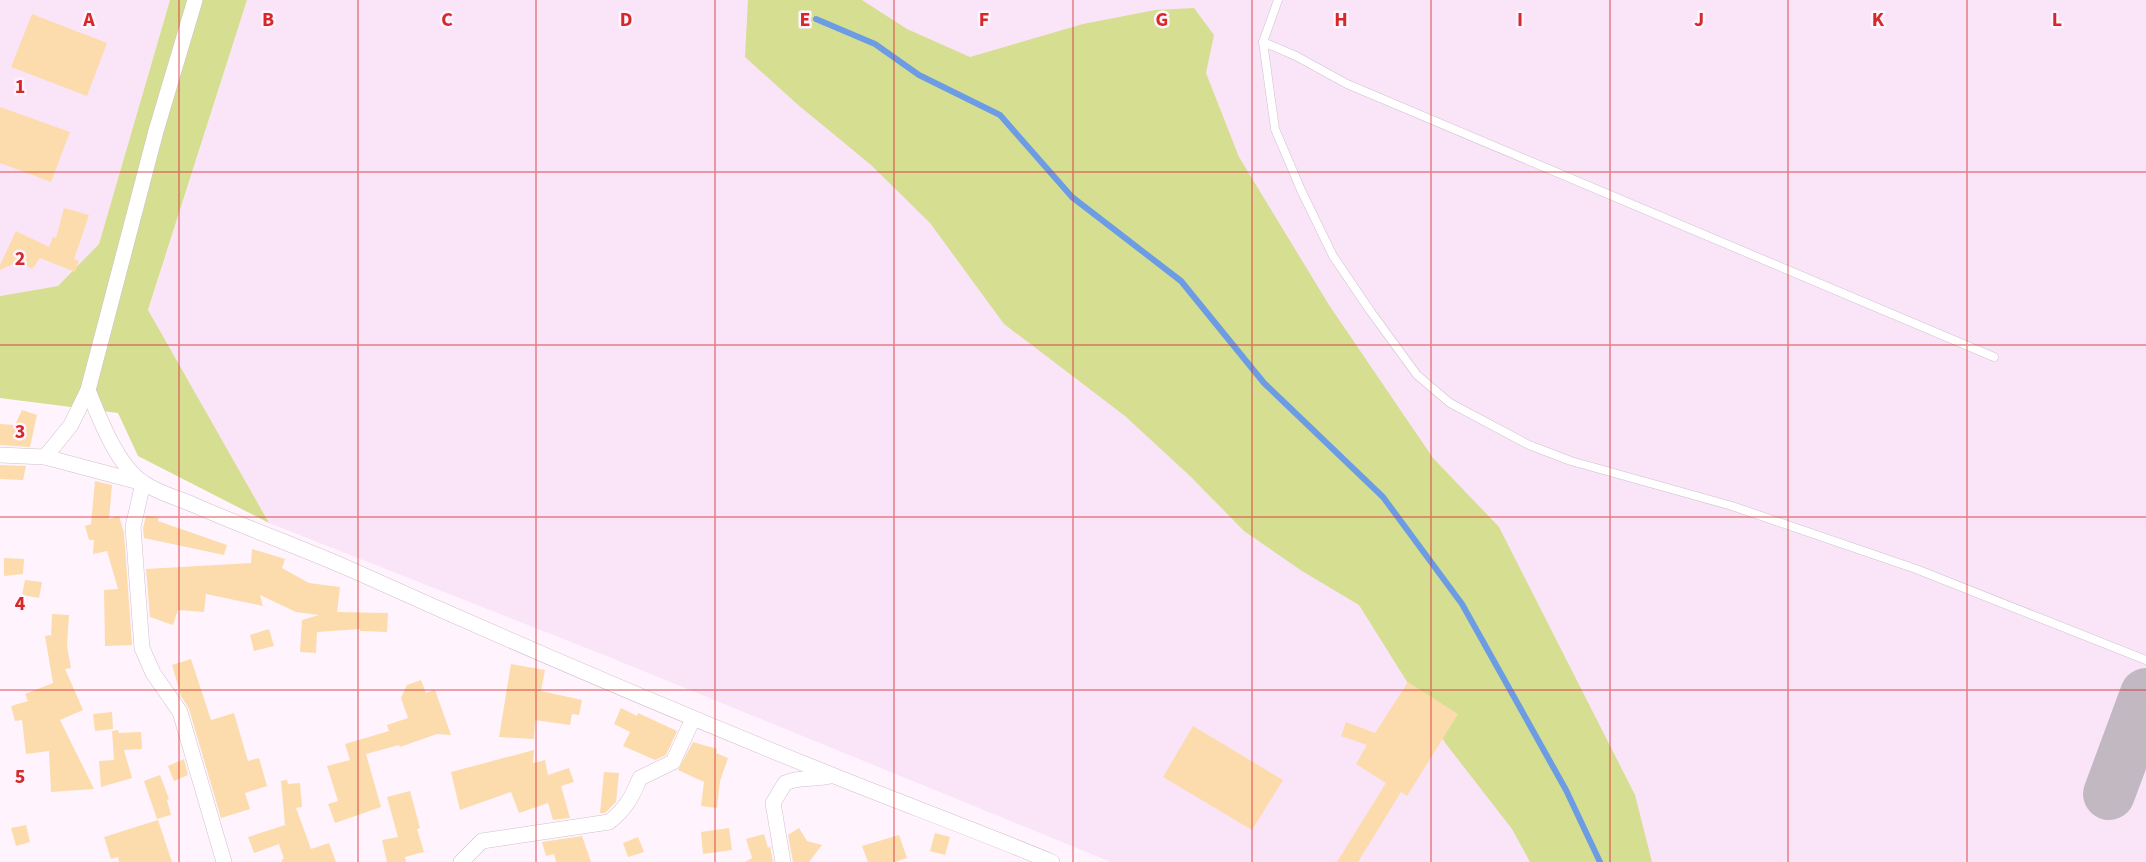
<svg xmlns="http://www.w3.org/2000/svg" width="2146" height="862" font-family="'Source Sans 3',sans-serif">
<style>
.built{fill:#fae5f8}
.green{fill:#d6de92}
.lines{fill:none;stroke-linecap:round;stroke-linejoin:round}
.stream{stroke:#6c9ce4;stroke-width:6}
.taxiway{stroke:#c2b8c2;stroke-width:52}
.building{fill:#fcdcac}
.service-casing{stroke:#cfc0ce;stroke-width:9}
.minor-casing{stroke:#cfc0ce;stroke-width:16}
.service{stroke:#fff;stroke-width:8}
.minor{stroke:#fff;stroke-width:15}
.grid{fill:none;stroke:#d62828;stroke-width:1.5;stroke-opacity:0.55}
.grid-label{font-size:20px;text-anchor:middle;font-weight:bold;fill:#d62828;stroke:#fff3fe;stroke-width:5;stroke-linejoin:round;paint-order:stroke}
</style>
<rect width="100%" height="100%" fill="#fff3fe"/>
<!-- built -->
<g class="built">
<polygon points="0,0 170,0 99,244 58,286 0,296"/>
<polygon points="247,0 2146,0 2146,862 1111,862 604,655 269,523 148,311"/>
</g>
<!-- green -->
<g class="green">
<polygon points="170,0 247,0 148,310 269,523 138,456 118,413 0,398 0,296 58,286 99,244"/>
<polygon points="748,0 862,0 907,29 970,57 1083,24 1155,10 1194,8 1214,35 1206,73 1239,157 1329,305 1433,458 1499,527 1635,795 1652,862 1530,862 1512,829 1446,744 1359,605 1302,571 1244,531 1190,476 1125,416 1004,324 930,223 871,165 797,104 745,57"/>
</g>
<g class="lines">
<!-- stream -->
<polyline class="stream" points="816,19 875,44 919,75 1000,115 1072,197 1181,281 1264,383 1383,497 1462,604 1566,790 1600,862"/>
<!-- taxiway -->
<polyline class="taxiway" points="2109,794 2146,694"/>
</g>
<!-- building -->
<g class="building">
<polygon points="32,14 107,43 87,96 11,67"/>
<polygon points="0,107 70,132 51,182 0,163"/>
<polygon points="64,208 89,215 74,259 79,261 75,272 40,258 32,269 20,261 0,270 0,265 16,231 49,247 53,237 56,238"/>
<polygon points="22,410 37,415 30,447 0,445 0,424 15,425"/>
<polygon points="0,465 26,466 23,480 0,479"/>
<polygon points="95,481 112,485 109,519 119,516 124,533 132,645 105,646 104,590 118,589 107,551 93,554 94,540 89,540 85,526 91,524"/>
<polygon points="146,516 159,518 158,521 227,545 224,555 144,538 143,528"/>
<polygon points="252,549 285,559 282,568 309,583 340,587 337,612 388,613 387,632 360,631 360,629 317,632 316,653 300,652 302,620 319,615 296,612 260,595 263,606 206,594 204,612 178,610 173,625 150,617 146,569 251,563"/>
<polygon points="4,558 24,559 23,574 4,576"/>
<polygon points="25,580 42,582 39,598 22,595"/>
<polygon points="52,614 69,615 67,646 71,668 65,669 83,710 60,720 94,789 51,792 49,751 26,754 22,720 15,721 11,706 28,701 25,694 53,683 45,636 50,635 51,637"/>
<polygon points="269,629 274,646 254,651 250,635"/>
<polygon points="191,659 211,720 234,713 248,761 259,758 267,786 245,793 250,809 221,818 189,709 181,696 172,665"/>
<polygon points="511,664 545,670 541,691 582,700 579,715 572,714 570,725 535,720 534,739 499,737"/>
<polygon points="421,680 426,693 435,690 451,735 437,734 400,747 399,745 366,754 381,807 335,823 328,804 338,801 327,766 350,760 345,744 389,731 387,725 408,718 401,698 407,685"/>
<polygon points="1408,682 1458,714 1407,796 1401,792 1358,862 1337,862 1386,783 1356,764 1367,745 1341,736 1346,722 1375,733"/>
<polygon points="621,708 637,716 638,713 677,731 666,755 655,760 623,746 630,732 614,724"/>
<polygon points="112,712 113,729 95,731 93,714"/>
<polygon points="1193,726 1283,780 1252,830 1163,777"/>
<polygon points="118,730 119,733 141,732 142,749 124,750 132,778 101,787 99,761 114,760 112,731"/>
<polygon points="693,742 717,749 716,753 728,758 720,781 717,808 701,806 704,782 678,770"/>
<polygon points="534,750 533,763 545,760 548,775 569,768 574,782 561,786 570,818 553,820 548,803 519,813 511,792 460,810 451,772"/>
<polygon points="184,759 188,775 174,781 168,766"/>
<polygon points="604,772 619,773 616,802 605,813 600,813"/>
<polygon points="160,775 169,799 167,800 171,815 157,819 144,781"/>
<polygon points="287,780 288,784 300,783 302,807 296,808 311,849 329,843 336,862 282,862 282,859 284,859 279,844 254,853 248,837 285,825 281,781"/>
<polygon points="410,791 420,828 417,829 424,852 405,857 406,862 387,862 382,840 398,837 387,797"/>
<polygon points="158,820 172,862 119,862 118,857 111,859 104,837"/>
<polygon points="26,825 30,842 16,846 11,828"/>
<polygon points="729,828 732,850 703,854 701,832"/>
<polygon points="799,828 807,841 822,845 809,862 793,862 788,835"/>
<polygon points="935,833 950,837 945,855 930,851"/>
<polygon points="764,834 768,848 770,846 773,862 745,862 752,858 746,839"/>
<polygon points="899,835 907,858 895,862 868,862 862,846"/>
<polygon points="582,836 591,862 556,862 554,854 546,856 542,842"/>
<polygon points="638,837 644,852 628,857 623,843"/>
</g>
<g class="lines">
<defs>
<g id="service">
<polyline points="1278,0 1263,42 1296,56 1347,84 1994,357"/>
<polyline points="1263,42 1275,129 1301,190 1333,256 1371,312 1417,375 1450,403 1529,445 1571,461 1732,506 1916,569 2146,660"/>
</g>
<g id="minor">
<path d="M88 390C99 418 118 467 144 483 158 493 178 498 194 505 246 528 300 547 352 570 507 640 664 707 822 771 898 802 976 830 1052 862"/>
<polyline points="0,455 45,457 143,483 133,527 142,648 153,673 180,712 224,862"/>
<polyline points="45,457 71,425 88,390 156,131 195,0"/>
<path d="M461 862 482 841 609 822C625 810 632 797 640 778L673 762 693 719"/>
<path d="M783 862 773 803 785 783C800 776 815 780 830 776"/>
</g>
</defs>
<!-- service casing -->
<use href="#service" class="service-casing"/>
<!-- minor casing -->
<use href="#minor" class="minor-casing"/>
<!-- service -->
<use href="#service" class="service"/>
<!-- minor -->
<use href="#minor" class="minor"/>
</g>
<!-- grid -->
<path class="grid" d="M179 0V862M358 0V862M536 0V862M715 0V862M894 0V862M1073 0V862M1252 0V862M1431 0V862M1610 0V862M1788 0V862M1967 0V862M0 172H2146M0 345H2146M0 517H2146M0 690H2146"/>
<g class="grid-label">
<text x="89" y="26">A</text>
<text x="268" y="26">B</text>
<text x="447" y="26">C</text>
<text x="626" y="26">D</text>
<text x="805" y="26">E</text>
<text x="984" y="26">F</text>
<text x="1162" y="26">G</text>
<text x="1341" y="26">H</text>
<text x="1520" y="26">I</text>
<text x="1699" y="26">J</text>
<text x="1878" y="26">K</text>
<text x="2057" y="26">L</text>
<text x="20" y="93">1</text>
<text x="20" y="265">2</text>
<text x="20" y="438">3</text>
<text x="20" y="610">4</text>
<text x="20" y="783">5</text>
</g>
</svg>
